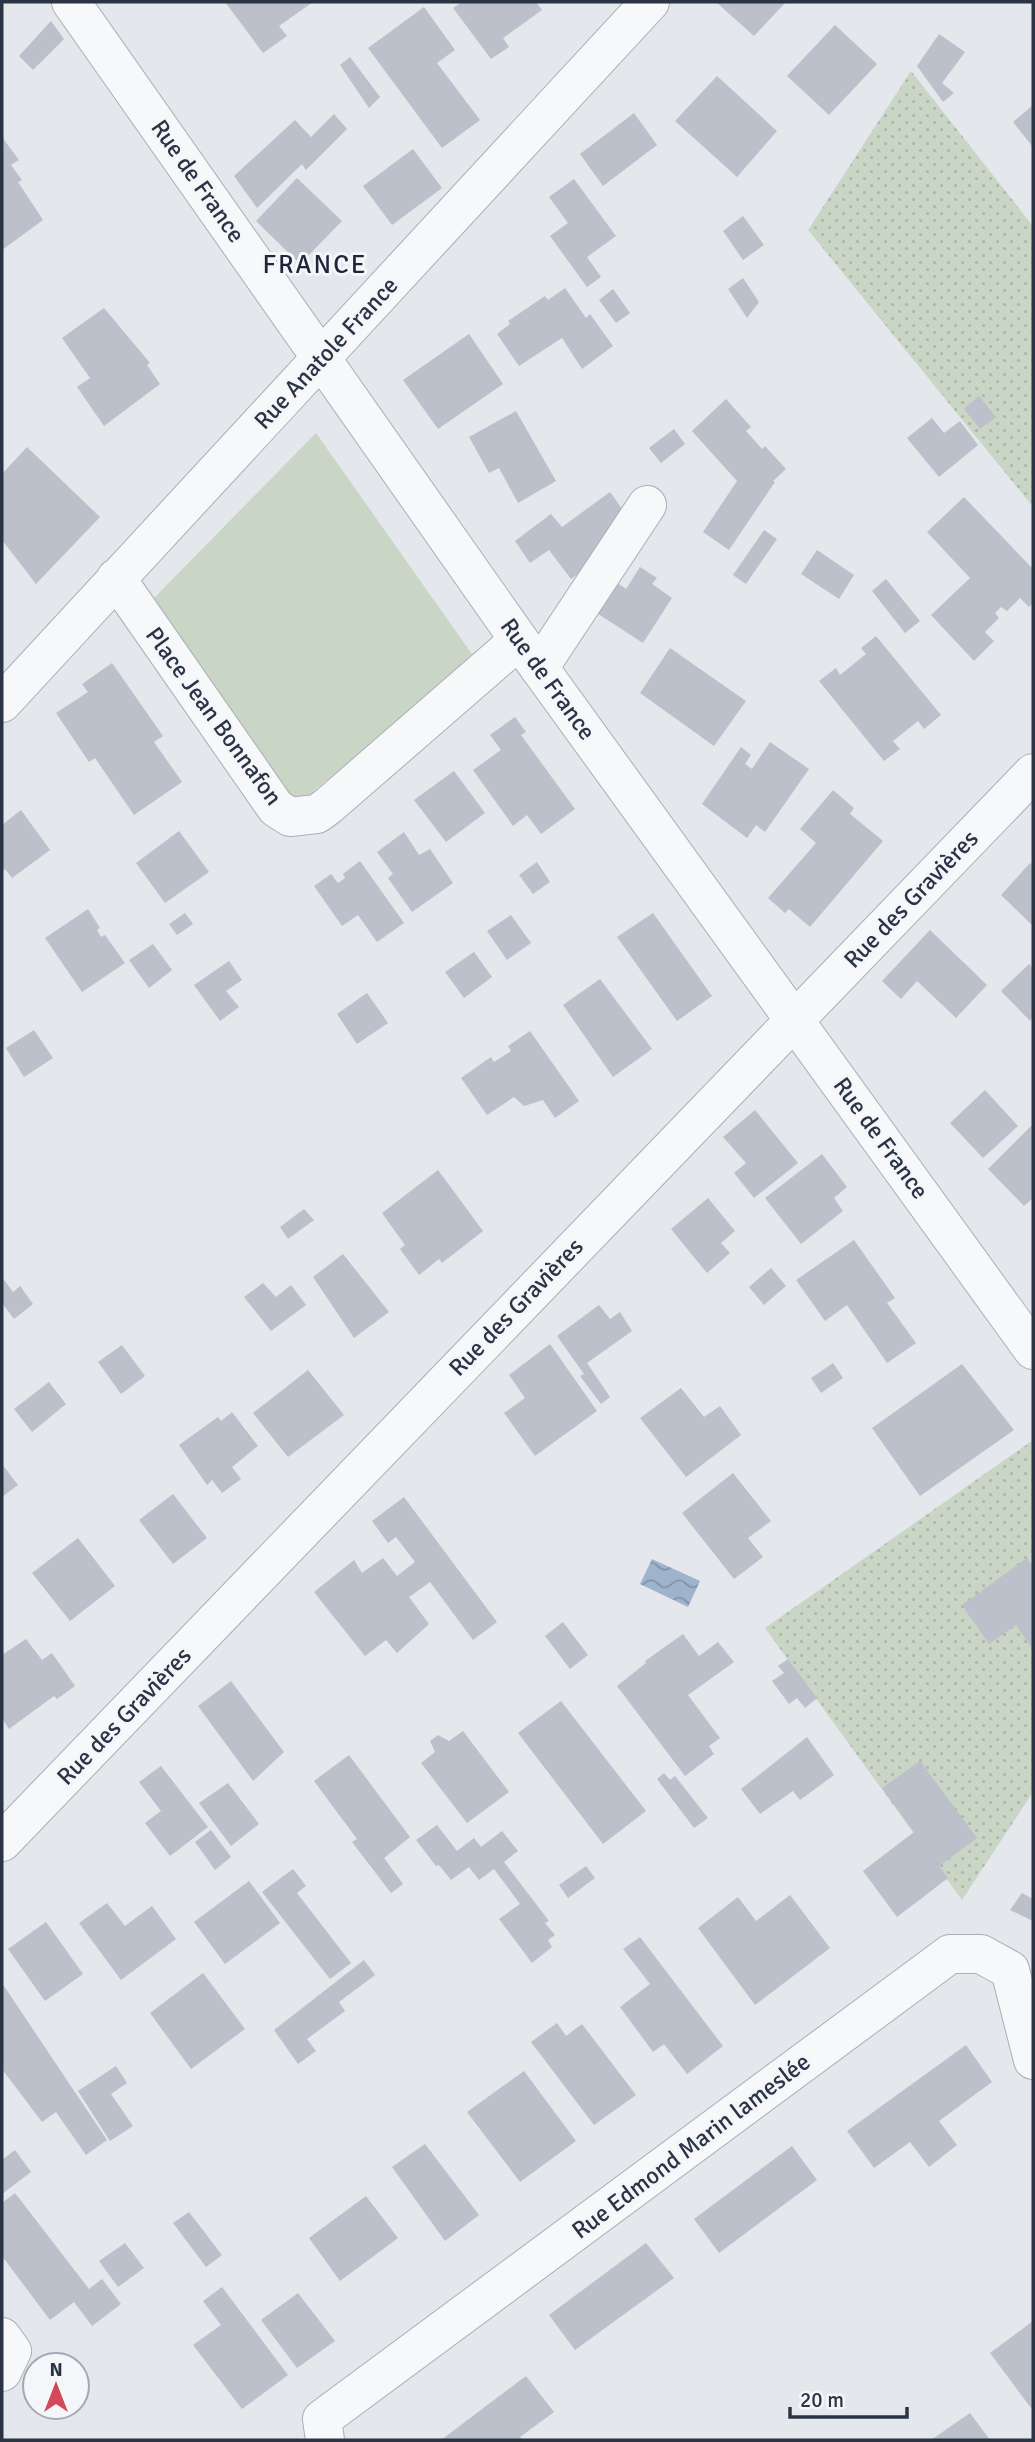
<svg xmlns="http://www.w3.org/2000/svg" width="1035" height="2442" font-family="Signika,sans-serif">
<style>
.park{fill:#c9d6c5}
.garden{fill:url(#garden-dots)}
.water{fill:url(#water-waves)}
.building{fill:#bbc0ca}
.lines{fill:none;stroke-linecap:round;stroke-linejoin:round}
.minor-casing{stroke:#a9aeb7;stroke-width:40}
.minor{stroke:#f7f8fa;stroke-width:38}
.labels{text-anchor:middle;stroke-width:6;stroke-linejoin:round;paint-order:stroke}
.street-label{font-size:24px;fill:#2b3445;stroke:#f4f6f9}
.neighbourhood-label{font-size:26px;letter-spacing:2px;fill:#1d2536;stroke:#f4f6f9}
</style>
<defs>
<pattern id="garden-dots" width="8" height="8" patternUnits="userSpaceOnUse" patternTransform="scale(1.75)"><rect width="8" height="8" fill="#c9d6c5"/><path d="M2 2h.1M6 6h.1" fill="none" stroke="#adb8ab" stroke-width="1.8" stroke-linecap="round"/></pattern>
<pattern id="water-waves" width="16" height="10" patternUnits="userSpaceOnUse" patternTransform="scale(1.75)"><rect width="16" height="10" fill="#9fb4cc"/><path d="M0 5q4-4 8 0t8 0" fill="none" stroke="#8293a7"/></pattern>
</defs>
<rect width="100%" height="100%" fill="#e4e7ec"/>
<!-- park -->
<polygon class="park" points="316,433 474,657 297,805 152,600"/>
<!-- garden -->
<g class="garden">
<polygon points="911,71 1033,226 1033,507 808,230"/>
<polygon points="1033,1440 1033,1792 962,1900 765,1628"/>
</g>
<!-- water -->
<polygon class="water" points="652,1559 700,1581 688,1607 640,1584"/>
<!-- building -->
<g class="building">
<polygon points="225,2 313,2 279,26 287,36 263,53"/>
<polygon points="462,2 536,2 542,10 503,38 509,47 491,59 453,8"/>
<polygon points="716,2 786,2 754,36"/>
<polygon points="424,7 455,50 437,63 480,120 442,148 368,48"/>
<polygon points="51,21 64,39 33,70 19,56"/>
<polygon points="835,25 877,64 829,115 787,76"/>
<polygon points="939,34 965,52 942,83 954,93 943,102 917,66"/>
<polygon points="350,57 380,97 369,108 340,65"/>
<polygon points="717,76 777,131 737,177 675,121"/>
<polygon points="1033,105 1033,144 1032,146 1013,122"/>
<polygon points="634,113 657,145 603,186 580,154"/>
<polygon points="334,114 347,129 306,170 302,164 257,208 234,176 295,120 311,137"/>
<polygon points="2,137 19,160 11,165 22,180 18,182 43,220 2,250"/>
<polygon points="413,149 442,188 392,225 363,186"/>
<polygon points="297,178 342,221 300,264 256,221"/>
<polygon points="574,179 616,236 587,257 601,277 587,287 550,236 568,223 549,197"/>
<polygon points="743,216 764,245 743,260 723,231"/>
<polygon points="743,278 759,302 747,318 728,289"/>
<polygon points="565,288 586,318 590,314 613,346 582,369 562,338 519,366 497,334 510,324 508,321 545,296 548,300"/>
<polygon points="613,289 630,313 616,323 599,300"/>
<polygon points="104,308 150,363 147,365 160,384 104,426 77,387 90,378 62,338"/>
<polygon points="469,334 503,384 438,429 403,380"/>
<polygon points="979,396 996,417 980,429 964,409"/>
<polygon points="726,399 751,427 746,431 762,449 765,446 786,469 773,481 775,482 729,550 703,532 737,481 692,431"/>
<polygon points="516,411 556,481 518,503 499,468 489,473 469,437"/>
<polygon points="932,418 944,433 960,421 978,445 939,477 907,438"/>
<polygon points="674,429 685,444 661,463 649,448"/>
<polygon points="27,447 100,517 36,584 2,540 2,474"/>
<polygon points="610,492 628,517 603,555 571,579 549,550 530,563 515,541 551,514 562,527"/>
<polygon points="964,497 1033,569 1033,603 1029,607 1020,598 1007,611 1001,607 995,613 999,618 985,632 994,641 974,661 931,615 970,578 927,532"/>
<polygon points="764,530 777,539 746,584 733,575"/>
<polygon points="817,550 854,575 839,599 801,574"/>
<polygon points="640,567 657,578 652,584 672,598 643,643 589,608 609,577 626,589"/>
<polygon points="886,579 920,621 905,633 872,591"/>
<polygon points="876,636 941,715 924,729 918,721 893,741 900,749 884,761 819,681 836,668 840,675 866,654 861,648"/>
<polygon points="670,648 746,701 714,746 640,693"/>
<polygon points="112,663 163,736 154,742 182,782 134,815 95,758 89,762 56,713 88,692 82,684"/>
<polygon points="515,717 526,732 521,735 575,809 541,834 527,815 513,826 473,770 501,750 490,735"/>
<polygon points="770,742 809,769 765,832 756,825 747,838 702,804 741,747 751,755 745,764 752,769"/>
<polygon points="454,771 485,813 446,842 414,800"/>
<polygon points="833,790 854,808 850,814 883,841 810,927 789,909 785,913 768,898 816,843 800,829"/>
<polygon points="21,810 50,850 12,878 5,869 2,872 2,825"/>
<polygon points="179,831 209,872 165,903 136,863"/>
<polygon points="404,832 419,855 430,849 453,883 412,912 388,878 393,874 377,852"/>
<polygon points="360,861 404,923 377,942 358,915 342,926 314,886 331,874 338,883 345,878 343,874"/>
<polygon points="537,862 550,882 533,894 519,875"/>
<polygon points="1030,863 1033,866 1033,926 1001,895"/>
<polygon points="88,909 100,928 97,930 101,937 105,935 125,963 82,992 45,938"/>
<polygon points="185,913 193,924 177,935 169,924"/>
<polygon points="653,913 712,996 677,1021 617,937"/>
<polygon points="511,915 531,943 507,960 487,931"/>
<polygon points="930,930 987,985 956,1018 917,981 901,999 882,981"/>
<polygon points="153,944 172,970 149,988 129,960"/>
<polygon points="474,952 492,977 464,998 445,972"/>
<polygon points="229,961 242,980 226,991 239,1007 220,1021 194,985"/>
<polygon points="1029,964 1033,968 1033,1017 1030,1021 1001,991"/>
<polygon points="600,979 652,1049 613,1077 563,1005"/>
<polygon points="367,993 388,1023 357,1044 337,1014"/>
<polygon points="34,1030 53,1058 24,1077 6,1048"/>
<polygon points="530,1031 579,1101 555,1118 543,1100 524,1106 514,1097 487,1115 461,1078 491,1057 494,1062 511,1051 508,1046"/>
<polygon points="985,1090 1018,1126 983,1158 950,1123"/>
<polygon points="755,1110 798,1163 754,1198 734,1173 746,1163 723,1137"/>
<polygon points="1033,1124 1033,1198 1024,1206 988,1169"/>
<polygon points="822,1154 847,1187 834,1198 843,1211 801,1244 765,1198"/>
<polygon points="438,1170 483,1231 442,1263 439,1259 419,1275 400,1249 405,1245 382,1213"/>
<polygon points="708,1198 735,1231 721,1243 730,1253 707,1273 671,1229"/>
<polygon points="304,1209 314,1220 288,1239 280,1227"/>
<polygon points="854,1240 895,1298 887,1303 916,1343 887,1363 847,1305 825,1321 796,1280"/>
<polygon points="343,1254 389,1312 354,1338 313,1277"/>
<polygon points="771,1268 786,1286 764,1305 749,1287"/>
<polygon points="2,1277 13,1292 20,1286 33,1304 14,1319 2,1303"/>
<polygon points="263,1283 276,1297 291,1285 306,1305 271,1331 244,1297"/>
<polygon points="599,1305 610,1319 620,1312 632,1331 587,1363 610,1397 601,1404 580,1376 584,1374 557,1336"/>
<polygon points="550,1344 597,1411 535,1456 504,1413 525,1398 509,1375"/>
<polygon points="122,1345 145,1376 121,1394 98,1362"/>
<polygon points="833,1363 843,1378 821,1393 811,1378"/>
<polygon points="962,1364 1014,1430 920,1496 872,1428"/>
<polygon points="308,1370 344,1415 288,1457 253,1413"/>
<polygon points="49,1382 66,1404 32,1432 14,1409"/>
<polygon points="681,1388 704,1417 720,1406 741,1435 686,1477 640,1418"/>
<polygon points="232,1412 258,1446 232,1467 241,1479 222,1493 212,1480 207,1485 179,1445 218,1417 221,1421"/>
<polygon points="2,1464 18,1485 2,1497"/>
<polygon points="733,1473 771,1521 748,1538 763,1557 734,1579 682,1513"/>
<polygon points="173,1494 207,1538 173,1564 139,1520"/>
<polygon points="404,1497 497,1622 473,1640 430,1582 409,1597 429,1624 397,1653 386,1640 365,1656 314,1592 354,1560 362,1573 383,1558 397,1576 415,1562 396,1537 388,1543 372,1521"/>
<polygon points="78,1538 115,1586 70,1621 32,1573"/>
<polygon points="1027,1558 1033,1567 1033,1650 1016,1625 989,1644 962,1605"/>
<polygon points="563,1622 588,1655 570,1669 545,1636"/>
<polygon points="683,1634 699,1656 718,1642 734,1662 688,1695 720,1738 709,1746 714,1754 685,1776 617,1686 646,1663 645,1661"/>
<polygon points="26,1639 42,1660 52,1653 75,1686 57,1699 54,1696 9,1729 2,1718 2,1655"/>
<polygon points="788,1659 817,1698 805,1708 797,1698 789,1704 772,1681 784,1673 778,1666"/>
<polygon points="231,1681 284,1752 253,1781 198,1706"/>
<polygon points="561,1701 646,1811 603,1844 518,1733"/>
<polygon points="463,1731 509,1792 467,1823 421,1763 435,1752 430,1741 438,1735 449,1741"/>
<polygon points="807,1737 834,1775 800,1800 793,1791 760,1814 741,1789"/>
<polygon points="349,1755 410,1837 384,1858 403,1884 391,1893 352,1842 357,1839 314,1781"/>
<polygon points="920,1761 977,1838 939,1866 948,1878 897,1917 863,1871 914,1832 882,1788"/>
<polygon points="161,1766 208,1827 170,1856 145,1823 161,1811 139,1782"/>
<polygon points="664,1773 670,1780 675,1776 708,1818 694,1828 657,1779"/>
<polygon points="228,1783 259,1824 231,1846 199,1803"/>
<polygon points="437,1825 457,1851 474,1838 481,1847 502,1831 518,1851 504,1862 549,1921 545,1923 555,1935 548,1940 552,1947 532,1963 499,1919 520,1904 494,1869 479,1880 469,1867 451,1880 439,1865 436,1866 416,1840"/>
<polygon points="211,1830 231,1857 215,1870 195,1842"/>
<polygon points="586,1866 595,1878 568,1898 559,1885"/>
<polygon points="293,1869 306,1886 297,1893 351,1963 330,1979 262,1892"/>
<polygon points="249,1881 280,1923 225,1964 194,1922"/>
<polygon points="1022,1893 1033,1899 1033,1921 1010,1910"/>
<polygon points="790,1895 830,1948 755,2005 698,1928 738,1897 756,1921"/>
<polygon points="107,1903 125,1926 152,1906 176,1939 121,1980 79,1923"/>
<polygon points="46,1922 83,1974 45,2001 8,1949"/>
<polygon points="640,1937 723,2046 687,2074 664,2044 653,2052 620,2007 650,1984 623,1949"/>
<polygon points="364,1960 375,1975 339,2002 345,2011 307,2039 316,2051 298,2064 274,2030"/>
<polygon points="203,1973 245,2029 191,2069 150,2013"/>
<polygon points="2,1983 107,2140 86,2155 56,2112 42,2122 2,2069"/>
<polygon points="557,2023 566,2036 582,2024 636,2095 594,2125 531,2042"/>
<polygon points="966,2045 992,2082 939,2121 957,2145 929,2167 910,2142 874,2168 847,2131"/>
<polygon points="116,2066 127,2083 111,2094 133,2126 110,2141 78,2091"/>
<polygon points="524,2071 576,2141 520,2182 467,2112"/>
<polygon points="425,2144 479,2215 445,2241 392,2167"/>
<polygon points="792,2146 817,2180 719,2253 694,2219"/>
<polygon points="15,2150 31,2172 2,2194 2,2160"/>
<polygon points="15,2193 89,2289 102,2279 121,2304 92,2326 74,2302 50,2320 2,2256 2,2203"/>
<polygon points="366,2196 398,2238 340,2281 309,2238"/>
<polygon points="189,2212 222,2255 206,2267 173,2223"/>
<polygon points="125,2243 144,2268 118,2287 99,2261"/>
<polygon points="646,2243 674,2278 575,2350 549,2315"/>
<polygon points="222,2287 288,2375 242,2409 193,2345 221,2325 203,2301"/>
<polygon points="298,2293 335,2341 297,2368 261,2320"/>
<polygon points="1033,2321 1033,2407 1031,2408 990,2353"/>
<polygon points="526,2376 554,2412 520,2437 522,2440 441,2440"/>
<polygon points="970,2413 990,2440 931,2440"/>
</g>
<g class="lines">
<defs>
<g id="minor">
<polyline points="71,2 519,640 1033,1350"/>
<polyline points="116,578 276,808 290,817 317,814 328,806 519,640"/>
<polyline points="539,668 647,505"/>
<polyline points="2,703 650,2"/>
<polyline points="2,1842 1033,773"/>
<polyline points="2,2337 12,2351 2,2372"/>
<polyline points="325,2440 322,2419 950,1954 981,1954 1010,1970 1033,2060"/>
</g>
</defs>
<!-- minor casing -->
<use href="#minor" class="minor-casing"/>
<!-- minor -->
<use href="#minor" class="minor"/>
</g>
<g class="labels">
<!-- street labels -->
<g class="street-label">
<text transform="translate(198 181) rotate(55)" y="8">Rue de France</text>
<text transform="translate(326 353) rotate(-47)" y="8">Rue Anatole France</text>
<text transform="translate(548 679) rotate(54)" y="8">Rue de France</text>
<text transform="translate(214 716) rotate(54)" y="8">Place Jean Bonnafon</text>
<text transform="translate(911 899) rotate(-46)" y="8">Rue des Gravières</text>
<text transform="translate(881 1138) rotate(54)" y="8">Rue de France</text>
<text transform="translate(516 1307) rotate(-46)" y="8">Rue des Gravières</text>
<text transform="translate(124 1716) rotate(-46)" y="8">Rue des Gravières</text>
<text transform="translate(691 2146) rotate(-37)" y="8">Rue Edmond Marin lameslée</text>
</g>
<!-- neighbourhood labels -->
<g class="neighbourhood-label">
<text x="315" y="273">FRANCE</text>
</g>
</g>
<!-- border -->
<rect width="1035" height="2442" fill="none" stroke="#2b3445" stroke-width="7"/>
<!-- north arrow -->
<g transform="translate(56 2386)"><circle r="33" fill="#f4f6f9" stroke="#a4a8b1" stroke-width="2"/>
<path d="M0-5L12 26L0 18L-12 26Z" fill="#d1495b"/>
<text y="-10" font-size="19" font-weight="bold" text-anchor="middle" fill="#2b3445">N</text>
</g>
<!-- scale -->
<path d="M790 2407v10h117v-10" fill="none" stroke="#2b3445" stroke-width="3.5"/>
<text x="800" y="2407" font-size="21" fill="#2b3445" stroke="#f4f6f9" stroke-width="5" paint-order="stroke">20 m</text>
</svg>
